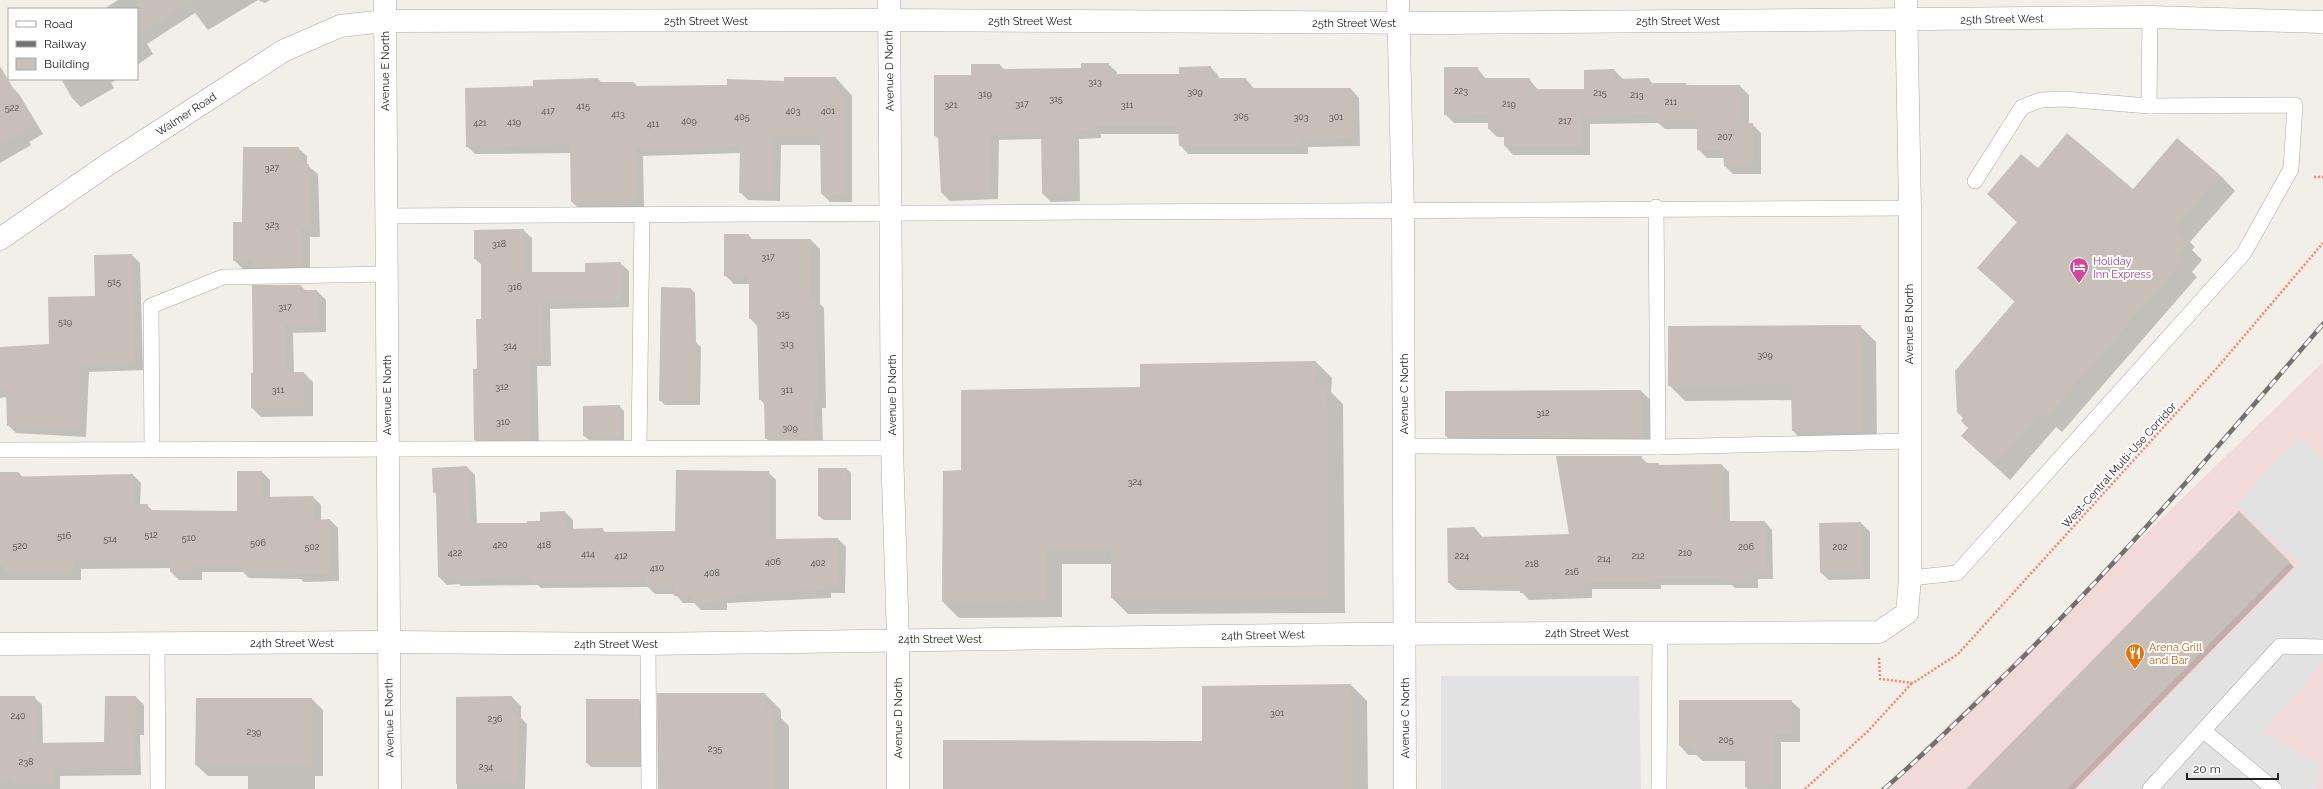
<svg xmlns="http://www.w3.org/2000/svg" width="2323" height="789" font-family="Raleway,sans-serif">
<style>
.commercial{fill:#f2dad9}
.parking{fill:#e2e2e2}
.shadow{fill:#0003}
.building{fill:#c7bfb8}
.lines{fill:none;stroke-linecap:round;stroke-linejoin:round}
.service-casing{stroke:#a9a9a9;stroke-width:16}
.minor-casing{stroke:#a9a9a9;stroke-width:23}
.path{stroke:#fa8072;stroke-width:2.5;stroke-dasharray:2 2;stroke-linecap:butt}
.service{stroke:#fff;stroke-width:15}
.minor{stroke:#fff;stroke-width:22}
.rail-casing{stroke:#707070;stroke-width:4.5}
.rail{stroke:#fff;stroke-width:3;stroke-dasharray:9;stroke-linecap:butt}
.labels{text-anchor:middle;stroke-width:4;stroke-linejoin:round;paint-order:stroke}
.number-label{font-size:9px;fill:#4b4948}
.street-label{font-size:11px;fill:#222;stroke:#fff}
.hotel-label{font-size:11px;fill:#b23c85;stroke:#fff;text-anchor:start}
.food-label{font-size:11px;fill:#c56008;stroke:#fff;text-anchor:start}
</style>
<rect width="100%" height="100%" fill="#f2efe9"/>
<!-- commercial -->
<polygon class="commercial" points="2323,362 2323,789 1882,789"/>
<!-- parking -->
<g class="parking">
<polygon points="2299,437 2323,458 2323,662 2263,731 2319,765 2317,789 2081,789 2300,564 2236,505"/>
<polygon points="1441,676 1639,676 1641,789 1441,789"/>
</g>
<!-- shadow -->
<g class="shadow">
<polygon points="118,0 270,0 265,3 258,0 208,30 195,13 147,44 153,54 137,65 137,9 104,9"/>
<polygon points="1108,64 1117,72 1117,75 1180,75 1210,67 1218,75 1219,79 1246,79 1254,89 1351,89 1359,98 1360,146 1308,147 1308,154 1188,154 1180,145 1179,134 1101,134 1101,138 1079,139 1080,201 1051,202 1043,194 1042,139 999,140 998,199 950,201 942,193 940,140 935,136 972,76 1000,65 1005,70 1082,69"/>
<polygon points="1477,68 1486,79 1529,79 1538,90 1585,90 1614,70 1623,79 1649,79 1653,84 1740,86 1749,95 1749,124 1752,124 1761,133 1761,174 1733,174 1725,166 1724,158 1707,158 1698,149 1698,129 1665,129 1658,123 1590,124 1590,155 1513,155 1505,146 1505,137 1497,137 1489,129 1489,123 1454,123 1445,114"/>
<polygon points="836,78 852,96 852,202 830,202 822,194 821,145 781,145 780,201 748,200 740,192 741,153 643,156 644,210 580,210 572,202 571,153 475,154 467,146 534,87 598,79 602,83 634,83 638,87 728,86"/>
<polygon points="61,79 117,79 111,83 114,88 81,107 72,98"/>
<polygon points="10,85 19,94 43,134 29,142 31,145 0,163 0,91"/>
<polygon points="298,148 307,156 307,165 318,174 320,237 310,237 310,275 261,276 254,269 243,269 234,260 243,223"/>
<polygon points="2038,169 2133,190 2220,175 2235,191 2190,242 2195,247 2192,250 2202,260 2192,272 2197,277 2062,432 2056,427 2010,480 1962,436 1969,428 1964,418 2015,302 1978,268 2018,223 1988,194"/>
<polygon points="523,230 532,238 532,273 586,273 620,263 629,271 629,307 550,309 551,366 537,366 539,448 484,448 475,440 482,320 482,265 475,259"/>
<polygon points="748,235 753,240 811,240 820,249 820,304 824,308 826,408 822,408 823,447 775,447 766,438 765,405 760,399 758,327 750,318 750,284 734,284 725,275"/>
<polygon points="132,255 140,263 143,370 89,372 86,437 16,433 8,425 7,397 0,398 0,348 50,345"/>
<polygon points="301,286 306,291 317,291 326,300 326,332 293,333 294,373 304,373 313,382 313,416 261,417 252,408 252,374 255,374"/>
<polygon points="691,289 695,293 696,343 701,347 700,405 665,405 660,400"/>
<polygon points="1860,326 1876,342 1877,446 1809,447 1793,431 1793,400 1685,401 1669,385"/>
<polygon points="1316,362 1332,378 1331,392 1343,404 1345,613 1128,614 1112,598 1112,564 1062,564 1062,617 959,618 943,602 962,471 1142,388"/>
<polygon points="1641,391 1654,403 1654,450 1459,449 1446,436"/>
<polygon points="619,406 624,411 624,440 589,440 584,436"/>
<polygon points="1641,457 1648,464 1660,466 1722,465 1729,472 1730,522 1765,522 1772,530 1773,579 1758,579 1758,588 1735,588 1732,585 1661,585 1661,589 1592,589 1592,598 1529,600 1521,591 1457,590 1449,583 1475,528 1483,538 1570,535"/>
<polygon points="467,467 475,475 477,524 528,524 541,522 565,512 573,520 573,530 603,530 606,533 676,532 768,472 776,480 776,540 838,539 846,547 845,593 831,593 831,598 727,603 727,610 701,610 694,603 683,603 675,594 655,594 648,587 541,588 538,585 461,586 459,584 447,585 439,577 437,495 434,492"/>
<polygon points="847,469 851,473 851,520 824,520 819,516"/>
<polygon points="0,472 18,472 24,478 133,475 141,483 140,505 147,505 153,511 238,512 262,472 270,480 270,498 313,497 321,505 321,521 330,520 338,528 339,581 304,582 301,579 249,578 243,572 202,572 202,580 179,580 171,572 171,568 81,569 81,580 0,580"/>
<polygon points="2239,513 2294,567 2075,789 1967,789"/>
<polygon points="1861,523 1870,532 1870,579 1829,580 1820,572"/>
<polygon points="1351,685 1367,701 1368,789 944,789 1203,742"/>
<polygon points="765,694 781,710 781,718 789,726 789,789 658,789"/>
<polygon points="0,697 34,697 42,705 43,744 105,743 106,697 136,697 144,705 144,735 140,735 141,775 60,776 60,789 0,789"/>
<polygon points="512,697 521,706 521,718 527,724 525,789 457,789 457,698"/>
<polygon points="312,699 323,710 323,776 315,776 315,789 248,789 248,776 208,776 196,765"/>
<polygon points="587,700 639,700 643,704 644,767 591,767 587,763"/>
<polygon points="1791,701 1800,709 1800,742 1781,742 1781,789 1748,789 1746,787 1746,761 1703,761 1696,755 1688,755 1680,746"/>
</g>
<!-- building -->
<g class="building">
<polygon points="137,0 194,0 137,36"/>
<polygon points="1081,63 1109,63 1109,74 1179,74 1179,67 1211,66 1211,78 1246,78 1246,88 1351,88 1352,138 1300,139 1301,146 1179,146 1178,126 1093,126 1093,130 1071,131 1073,193 1042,194 1041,131 991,132 990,191 941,193 938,136 934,136 934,75 971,75 971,64 1000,64 1000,69 1081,68"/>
<polygon points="0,66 35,125 0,145"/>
<polygon points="1444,67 1478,67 1478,78 1530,78 1530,89 1584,89 1584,70 1614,69 1615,79 1649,78 1649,83 1686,83 1686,85 1740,85 1741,123 1753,123 1753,165 1724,166 1723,150 1697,150 1697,121 1655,121 1655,114 1581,115 1582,146 1504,146 1504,129 1488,129 1488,114 1444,115"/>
<polygon points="784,77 836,77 836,87 844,87 845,194 821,194 820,137 773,137 772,193 739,193 740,146 636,149 636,202 571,202 570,145 466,147 465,88 533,86 533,80 598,78 598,82 634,82 634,86 727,85 727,79 784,81"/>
<polygon points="2067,133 2133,189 2177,138 2220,175 2176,226 2180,231 2177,234 2188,244 2177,257 2183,261 2046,418 2040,413 1994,465 1961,436 1968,428 1961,421 1963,418 1957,412 1955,371 2015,301 1977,268 2017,222 1987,194 2021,154 2038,168"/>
<polygon points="243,147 299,147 298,164 309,164 311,228 301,228 301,267 252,267 252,260 233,261 233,222 242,222"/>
<polygon points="524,229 524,272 585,272 585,263 621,262 621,300 543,302 543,358 530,358 531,440 474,440 473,369 477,369 476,319 481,319 481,259 474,259 474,230"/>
<polygon points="724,234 749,234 749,239 811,239 811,299 816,299 818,399 814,399 815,438 765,439 764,400 759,400 757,318 749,319 749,276 724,276"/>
<polygon points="132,254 135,362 81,365 79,429 7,426 6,390 0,390 0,347 49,344 48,297 95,296 94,255"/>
<polygon points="252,285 301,285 301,290 317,290 318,324 285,324 286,372 304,372 305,408 251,408 251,373 253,373"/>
<polygon points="661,287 691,288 692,342 697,342 696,401 659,401"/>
<polygon points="1861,325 1862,431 1792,431 1791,385 1668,386 1668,326"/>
<polygon points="1316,361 1315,385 1327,387 1329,597 1111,598 1111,548 1046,548 1046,601 942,602 943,471 961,470 961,390 1140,387 1140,364"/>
<polygon points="1641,390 1642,438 1445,436 1445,391"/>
<polygon points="620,405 620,436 583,436 583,406"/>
<polygon points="1556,456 1642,456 1642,463 1659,463 1659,465 1722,464 1723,521 1765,521 1766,572 1751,572 1751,581 1727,581 1727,578 1654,578 1654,582 1585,582 1585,591 1520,593 1520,584 1448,583 1447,528 1475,527 1476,537 1569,534"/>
<polygon points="467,466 470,523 527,523 527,521 540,521 540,512 565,511 565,529 603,528 603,532 675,531 676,470 769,471 769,539 838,538 838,586 824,585 824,590 719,595 719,602 692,602 692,596 674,596 674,587 646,586 646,579 532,581 532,577 452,579 452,577 438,577 436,492 433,493 432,468"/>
<polygon points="818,468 847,468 848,516 818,516"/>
<polygon points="237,471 262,471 262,497 313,496 314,520 330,519 331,574 295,574 295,571 240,571 240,564 194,564 194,572 170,572 170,560 74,561 74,572 5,572 4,565 0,565 0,477 133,474 133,504 148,504 148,510 237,511"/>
<polygon points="2239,511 2290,562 2067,789 1966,789"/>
<polygon points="1861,522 1862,571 1820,572 1819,523"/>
<polygon points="1351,684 1353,789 943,789 943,740 1202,741 1202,686"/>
<polygon points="657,693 765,693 765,709 773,709 774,789 658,789"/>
<polygon points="0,696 35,696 36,743 104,742 105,696 136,696 136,728 133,728 134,767 53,768 53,785 13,786 13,779 0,780"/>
<polygon points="512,696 513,714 519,714 517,783 456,784 456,697"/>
<polygon points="196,698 312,698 312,765 195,765"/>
<polygon points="586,699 639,699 640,763 586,763"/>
<polygon points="1679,700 1792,700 1792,734 1773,734 1773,787 1745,787 1745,753 1693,753 1693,746 1679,746"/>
</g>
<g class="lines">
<defs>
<g id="service">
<polyline points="1975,181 2022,107 2041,100 2064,99 2149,106 2150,17"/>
<polyline points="1656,207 1658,447"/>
<path d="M386 216C894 215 1402 208 1910 208"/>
<polyline points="1404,446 1658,447 1909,441"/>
<polyline points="639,448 642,216"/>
<polyline points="0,450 892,448"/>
<polyline points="152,450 151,306 223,277 387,274"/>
<polyline points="1910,578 1957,573 2244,253 2291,169 2295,105 2149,106"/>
<polyline points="157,643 158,789"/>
<polyline points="648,644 649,789"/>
<polyline points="2204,731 2274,789"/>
<polyline points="1659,789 1660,633"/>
<polyline points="2150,789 2280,646 2323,647"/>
</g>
<g id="minor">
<polyline points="385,0 390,789"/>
<polyline points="889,0 892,448 898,639 898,789"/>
<polyline points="1398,0 1403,211 1405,789"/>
<polyline points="0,239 107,165 283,51 340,26 385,21 889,20 1442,23 2150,17 2323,22"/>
<polyline points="0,644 389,642 648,644 1356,634 1879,632 1907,613 1910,578 1910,208 1906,0"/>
</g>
</defs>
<!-- service casing -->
<use href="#service" class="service-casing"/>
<!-- minor casing -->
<use href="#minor" class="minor-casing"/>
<!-- path -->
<g class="path">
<polyline points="2314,177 2323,177"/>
<polyline points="1879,658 1880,679 1913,683 1958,654 2217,368 2323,243"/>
<polyline points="1805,789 1868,731 1912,683"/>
</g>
<!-- service -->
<use href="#service" class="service"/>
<!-- minor -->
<use href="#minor" class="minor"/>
<defs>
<path id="rail" d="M1884 789C1927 752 1967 712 2008 672 2120 561 2221 444 2323 324"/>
</defs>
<!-- rail casing -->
<use href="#rail" class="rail-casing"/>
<!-- rail -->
<use href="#rail" class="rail"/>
</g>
<!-- icons -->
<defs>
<symbol id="hotel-pin" viewBox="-11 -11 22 30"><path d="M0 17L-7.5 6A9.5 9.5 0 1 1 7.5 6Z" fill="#d1479c" stroke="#fff"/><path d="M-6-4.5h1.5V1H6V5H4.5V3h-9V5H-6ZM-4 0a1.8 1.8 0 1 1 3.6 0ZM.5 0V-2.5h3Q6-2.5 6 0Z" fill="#fff"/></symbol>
<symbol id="restaurant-pin" viewBox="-11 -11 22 30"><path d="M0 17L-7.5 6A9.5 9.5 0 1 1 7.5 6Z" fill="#e8710a" stroke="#fff"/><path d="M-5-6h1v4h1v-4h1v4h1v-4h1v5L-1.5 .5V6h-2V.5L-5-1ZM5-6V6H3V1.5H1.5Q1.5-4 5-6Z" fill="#fff"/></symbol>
</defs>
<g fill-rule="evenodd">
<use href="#hotel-pin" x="2068" y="256" width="22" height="30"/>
<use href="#restaurant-pin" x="2124" y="642" width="22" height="30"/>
</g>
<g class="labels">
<!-- number labels -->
<g class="number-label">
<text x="1095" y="85">313</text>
<text x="1461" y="94">223</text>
<text x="1195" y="95">309</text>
<text x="1600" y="96">215</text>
<text x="985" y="97">319</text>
<text x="1637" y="98">213</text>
<text x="1056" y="102">315</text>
<text x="1671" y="105">211</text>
<text x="1022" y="107">317</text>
<text x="1509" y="107">219</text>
<text x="951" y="108">321</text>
<text x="1127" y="108">311</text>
<text x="583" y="109">415</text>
<text x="12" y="111">522</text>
<text x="548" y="114">417</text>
<text x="793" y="114">403</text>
<text x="828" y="114">401</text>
<text x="618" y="117">413</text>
<text x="1241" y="119">305</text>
<text x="742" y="120">405</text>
<text x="1301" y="120">303</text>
<text x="1336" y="120">301</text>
<text x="689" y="124">409</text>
<text x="1565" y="124">217</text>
<text x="514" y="125">419</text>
<text x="480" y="126">421</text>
<text x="653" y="127">411</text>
<text x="1725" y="140">207</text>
<text x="272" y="171">327</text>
<text x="272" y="228">323</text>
<text x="499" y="247">318</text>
<text x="768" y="260">317</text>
<text x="114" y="285">515</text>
<text x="515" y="290">316</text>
<text x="285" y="310">317</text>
<text x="783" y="317">315</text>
<text x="65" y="325">519</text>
<text x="787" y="347">313</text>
<text x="510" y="349">314</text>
<text x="1765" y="358">309</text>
<text x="502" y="390">312</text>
<text x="278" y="393">311</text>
<text x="787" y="393">311</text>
<text x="1543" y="416">312</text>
<text x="503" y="425">310</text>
<text x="790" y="431">309</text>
<text x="1135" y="485">324</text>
<text x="151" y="538">512</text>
<text x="64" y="539">516</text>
<text x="189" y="541">510</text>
<text x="110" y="542">514</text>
<text x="258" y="546">506</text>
<text x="500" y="548">420</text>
<text x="544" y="548">418</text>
<text x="20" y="549">520</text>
<text x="312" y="550">502</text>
<text x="1746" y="550">206</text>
<text x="1840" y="550">202</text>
<text x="455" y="556">422</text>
<text x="1685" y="556">210</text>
<text x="588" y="557">414</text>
<text x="621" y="559">412</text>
<text x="1462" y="559">224</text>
<text x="1638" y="559">212</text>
<text x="1604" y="562">214</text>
<text x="773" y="565">406</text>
<text x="818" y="566">402</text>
<text x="1532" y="567">218</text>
<text x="657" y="571">410</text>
<text x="1572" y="575">216</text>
<text x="712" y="576">408</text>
<text x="1277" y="716">301</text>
<text x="18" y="719">240</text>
<text x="495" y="722">236</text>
<text x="254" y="735">239</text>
<text x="1726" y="743">205</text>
<text x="715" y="752">235</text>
<text x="26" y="765">238</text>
<text x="486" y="770">234</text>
</g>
<!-- street labels -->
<g class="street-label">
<text transform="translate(2002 19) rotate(-1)" y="4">25th Street West</text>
<text x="706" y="25">25th Street West</text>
<text x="1030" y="25">25th Street West</text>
<text x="1678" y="25">25th Street West</text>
<text x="1354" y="27">25th Street West</text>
<text transform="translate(385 71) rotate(-90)" y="4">Avenue E North</text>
<text transform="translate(889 71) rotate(-91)" y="4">Avenue D North</text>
<text transform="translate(186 114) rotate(-33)" y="4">Walmer Road</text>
<text transform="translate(1909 324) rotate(-90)" y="4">Avenue B North</text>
<text transform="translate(1404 394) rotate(-90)" y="4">Avenue C North</text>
<text transform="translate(387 395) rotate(-90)" y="4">Avenue E North</text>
<text transform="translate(892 395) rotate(-90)" y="4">Avenue D North</text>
<text transform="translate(2119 465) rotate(-48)" y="4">West-Central Multi-Use Corridor</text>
<text x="1587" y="637">24th Street West</text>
<text transform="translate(1263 635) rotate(-1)" y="4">24th Street West</text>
<text x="940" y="643">24th Street West</text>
<text x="292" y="647">24th Street West</text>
<text x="616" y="648">24th Street West</text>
<text transform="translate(389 718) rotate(-91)" y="4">Avenue E North</text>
<text transform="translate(898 718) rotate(-90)" y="4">Avenue D North</text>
<text transform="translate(1405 718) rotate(-90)" y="4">Avenue C North</text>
</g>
<!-- hotel labels -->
<g class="hotel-label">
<text x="2093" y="265">Holiday<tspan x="2093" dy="13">Inn Express</tspan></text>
</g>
<!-- food labels -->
<g class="food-label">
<text x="2149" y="651">Arena Grill<tspan x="2149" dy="13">and Bar</tspan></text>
</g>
</g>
<!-- legend -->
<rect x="8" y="8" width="130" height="72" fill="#ffffff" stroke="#a7a7a7"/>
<rect x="16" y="21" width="20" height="6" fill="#ffffff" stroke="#a7a7a7"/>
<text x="44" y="28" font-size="12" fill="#222222">Road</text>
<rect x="16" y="41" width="20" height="6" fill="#707070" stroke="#a7a7a7"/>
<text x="44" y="48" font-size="12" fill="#222222">Railway</text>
<rect x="16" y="58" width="20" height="12" fill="#c7bfb8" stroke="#a7a7a7"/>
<text x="44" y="68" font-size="12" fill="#222222">Building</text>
<!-- scale -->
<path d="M2187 773v6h91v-6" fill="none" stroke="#222222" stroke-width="2"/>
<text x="2193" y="773" font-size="12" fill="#222222" stroke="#ffffff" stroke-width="3" paint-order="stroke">20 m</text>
</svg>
